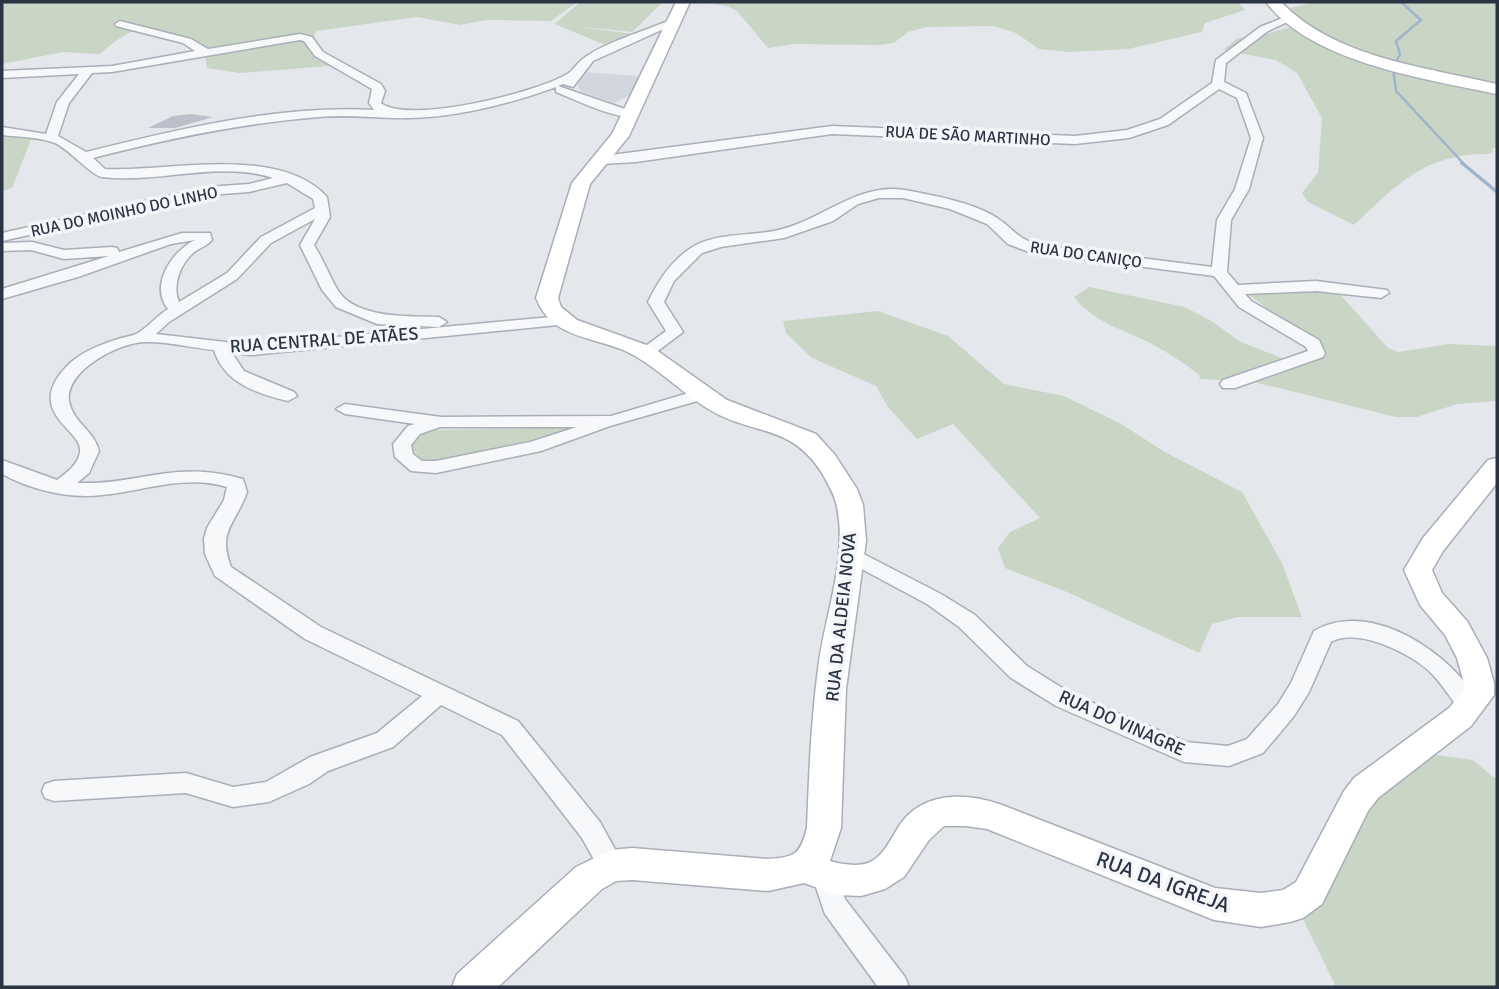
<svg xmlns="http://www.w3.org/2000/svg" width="1499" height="989" font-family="Signika,sans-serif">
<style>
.built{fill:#d2d6de}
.green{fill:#c9d6c5}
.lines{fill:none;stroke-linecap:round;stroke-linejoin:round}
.stream-far1{stroke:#9fb4cc;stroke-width:2.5}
.stream{stroke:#9fb4cc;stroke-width:3.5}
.building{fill:#bbc0ca}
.street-casing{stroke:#a9aeb7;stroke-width:3}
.secondary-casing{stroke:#a9aeb7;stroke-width:3}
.street{fill:#f7f8fa;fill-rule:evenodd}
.secondary{fill:#fff;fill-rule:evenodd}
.labels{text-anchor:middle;stroke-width:7;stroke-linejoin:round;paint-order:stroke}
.far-street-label{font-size:16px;fill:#2b3445;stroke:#f4f6f9}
.street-label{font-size:18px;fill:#2b3445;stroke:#f4f6f9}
.near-street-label{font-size:21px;fill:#2b3445;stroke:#f4f6f9}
</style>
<rect width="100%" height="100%" fill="#e4e7ec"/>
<!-- built -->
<polygon class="built" points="583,72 640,76 632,94 614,103 582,92 578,87 578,81"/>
<!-- green -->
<g class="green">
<path d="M2 2H577L551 21 486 20 460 25 417 17 316 31 311 43 340 65 240 73 207 68 204 49C188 40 155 24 137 30 122 34 111 45 100 54L63 52 2 64Z"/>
<polygon points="580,2 663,2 632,32 572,26 634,34 608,46 555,24"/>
<polygon points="698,2 1238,2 1245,10 1205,23 1202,32 1128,49 1069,52 1039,49 1016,33 993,26 926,27 908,32 894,43 879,45 795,44 768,48 737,11 727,6"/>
<path d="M1315 2H1497V148H1493L1491 154C1425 153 1399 183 1354 225L1308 202 1302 193 1318 173 1322 118 1297 73 1276 60 1223 50 1238 38C1261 39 1282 26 1306 25L1290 8Z"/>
<polygon points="2,133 32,137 12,188 2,191"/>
<path d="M1089 287 1185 307 1213 322 1241 342 1287 360 1316 344 1245 292 1288 288 1338 292 1388 348 1398 352 1450 344 1497 346V401L1457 404 1417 417H1396L1254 382 1199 379 1200 376C1186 364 1170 354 1154 345 1126 330 1094 323 1074 297Z"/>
<polygon points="878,311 948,336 1004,384 1064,396 1123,425 1163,451 1242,492 1282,563 1302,617 1238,617 1212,624 1199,653 1067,592 1005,568 998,548 1010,532 1040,518 953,424 917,439 888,407 876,386 812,358 786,333 783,321"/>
<polygon points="576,427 503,448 435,461 421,459 412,449 412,444 423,434 436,430"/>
<polygon points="1437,755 1473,760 1493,777 1497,778 1497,987 1336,987 1303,919 1364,810 1397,774"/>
</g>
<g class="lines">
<!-- stream-far1 -->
<polyline class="stream-far1" points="1401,2 1421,20 1396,41 1400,54 1393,68 1396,91 1464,164"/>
<!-- stream -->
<polyline class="stream" points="1462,163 1497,192"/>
</g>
<!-- building -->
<polygon class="building" points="190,114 213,117 175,128 148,128 173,116"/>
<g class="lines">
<defs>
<g id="street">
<path d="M1285 17 1294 19 1268 31 1226 63 1224 82 1246 93 1263 138 1249 189 1231 220 1227 272 1238 285 1316 281 1387 290 1389 293 1381 298 1316 291 1245 294 1251 301 1319 340 1325 353 1323 357 1235 388H1223L1220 384 1223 380 1308 351 1306 347 1239 307 1214 276 1029 252 1008 244 987 224 950 209 903 198H879L858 204 833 221 784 238 721 247 702 253 674 281 664 302 683 332 650 357 644 358 636 353 666 331 648 302C658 281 671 261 691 248 713 233 749 236 774 231 821 222 856 182 905 190 932 195 975 203 997 218 1015 230 1014 236 1037 245L1212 267 1217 220 1235 189 1251 138 1237 98 1219 89 1168 125 1129 138 1075 144 832 134 636 162 601 164 594 160 596 157 832 126 1075 136 1127 130 1160 119 1212 83 1216 60 1260 27Z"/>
<path d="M120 21 191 39 208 49 300 34 312 37 323 52 381 84 385 91 381 103C408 125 540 92 569 73 574 69 578 62 584 58 604 43 644 31 668 21L677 23 593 61 573 87 563 84 558 86 625 109 636 110V116C615 120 577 100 556 92V87C509 104 459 117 410 118 380 119 349 114 319 117 243 123 167 139 93 158L105 169C169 172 278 144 327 197L330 217 314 245C323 259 329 275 337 289 354 319 409 316 439 317L447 322 439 327 377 324 336 307 322 290 300 245 315 219 271 243 237 279 169 322 156 334 252 345 562 316 570 321 568 324 252 355 232 353 244 371 294 392 297 396 288 401C258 394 224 383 214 350 192 348 167 341 144 342 118 343 65 371 69 401 73 423 94 430 99 451L89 473 77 483C140 485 176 459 243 479L247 492C236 524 217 530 231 567L321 627 518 721 600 822 624 866 620 874 611 877 602 874 582 838 502 735 441 705 393 747 328 771 309 784 269 802 233 807 186 793 54 801 45 798 42 791 45 784 54 781 186 773 233 787 266 782 310 757 377 733 422 696 305 639 215 576 205 554 204 539 207 528 224 500 227 487C185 474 144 491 102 495 69 499 31 490 2 474V460L57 480C66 473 78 465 80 452 84 430 23 413 66 367 79 353 99 345 118 339 124 337 133 336 138 333 149 326 157 316 168 309 149 285 172 251 195 240L171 244 78 277 2 299V289L109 256 64 259 31 250 2 251V243L32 242 64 250 112 247 117 248 119 252 182 233H210L212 240C207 246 199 248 193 253 180 265 172 286 179 302L227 273 261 237 315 208 313 199 287 183 249 192 208 195 2 241V233L208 187 249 184 273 178C219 160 158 184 102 177 92 176 69 149 55 143 39 137 18 137 2 135V127L46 134 57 102 79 74 2 78V71L112 66 195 51 183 43 116 26 115 24ZM300 40 304 41 315 56 372 89 369 103 374 110C277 105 180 129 86 152L58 136 69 103 92 73 112 72Z"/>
<path d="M702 389 711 394 708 398 610 426 541 451 436 473 411 471 395 457 393 444 408 426 415 424 345 414 336 409 345 404 441 417 611 416ZM440 427H577L530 442 436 461H422L413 454 411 445 420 434Z"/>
<path d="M850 547 941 594 975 615 1027 666 1072 694 1186 742 1228 746 1247 739 1278 704 1291 683 1314 631C1372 597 1455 656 1482 707L1478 713 1470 716 1462 713C1451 699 1441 682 1428 670 1408 652 1356 627 1331 642L1309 692 1294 716 1263 753 1229 766 1184 762 1056 706 1011 678 959 627 927 604 843 559 840 554 843 549Z"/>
<polygon points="825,864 834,868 845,899 905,977 909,987 878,987 825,914 812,876 816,868"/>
</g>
<g id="secondary">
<path d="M676 2H690L629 136 590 184 558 298 561 307 577 320 652 347 727 400 816 434 835 455 857 489 863 505 866 541 846 689 841 828 830 861C841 864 856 867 868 863 883 857 891 839 899 826 922 791 966 792 1002 805L1215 888 1261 893 1283 890 1296 882 1344 791 1354 778 1449 708 1463 691 1464 683 1457 658 1445 635 1420 605 1404 570 1423 538 1488 460 1497 458V483L1443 551 1432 570 1442 593 1467 621 1487 658 1494 683V695L1471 726 1378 798 1368 811 1322 904 1303 918 1290 922 1261 927 1214 920 987 829 966 826H944L929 840 904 877 885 889 861 896 838 895 804 883 768 891 632 880 616 881 602 889 498 987H452L457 974 576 867 611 850 632 848 768 859C795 857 800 855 807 828 809 775 811 722 818 669 824 617 848 560 837 507 835 495 828 484 822 473 790 423 754 436 710 410 680 392 655 364 623 350 589 336 551 337 536 298L572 183 612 134Z"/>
<path d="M1266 2H1281C1335 58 1425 67 1497 84V94C1426 79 1312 63 1266 2Z"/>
</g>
</defs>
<!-- street casing -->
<use href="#street" class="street-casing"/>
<!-- secondary casing -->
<use href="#secondary" class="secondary-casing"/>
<!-- street -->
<use href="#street" class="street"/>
<!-- secondary -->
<use href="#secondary" class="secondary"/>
</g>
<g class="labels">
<!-- far-street labels -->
<g class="far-street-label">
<text transform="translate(968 135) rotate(3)" y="6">RUA DE SÃO MARTINHO</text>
<text transform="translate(124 211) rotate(-12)" y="6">RUA DO MOINHO DO LINHO</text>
<text transform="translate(1086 254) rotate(8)" y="6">RUA DO CANIÇO</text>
</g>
<!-- street labels -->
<g class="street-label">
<text transform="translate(324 340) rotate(-4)" y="6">RUA CENTRAL DE ATÃES</text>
<text transform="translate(841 617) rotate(-84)" y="6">RUA DA ALDEIA NOVA</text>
<text transform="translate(1122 723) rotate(24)" y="6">RUA DO VINAGRE</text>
</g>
<!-- near-street labels -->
<g class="near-street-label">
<text transform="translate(1163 882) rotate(20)" y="7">RUA DA IGREJA</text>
</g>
</g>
<!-- border -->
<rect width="1499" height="989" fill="none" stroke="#2b3445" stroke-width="7"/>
</svg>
